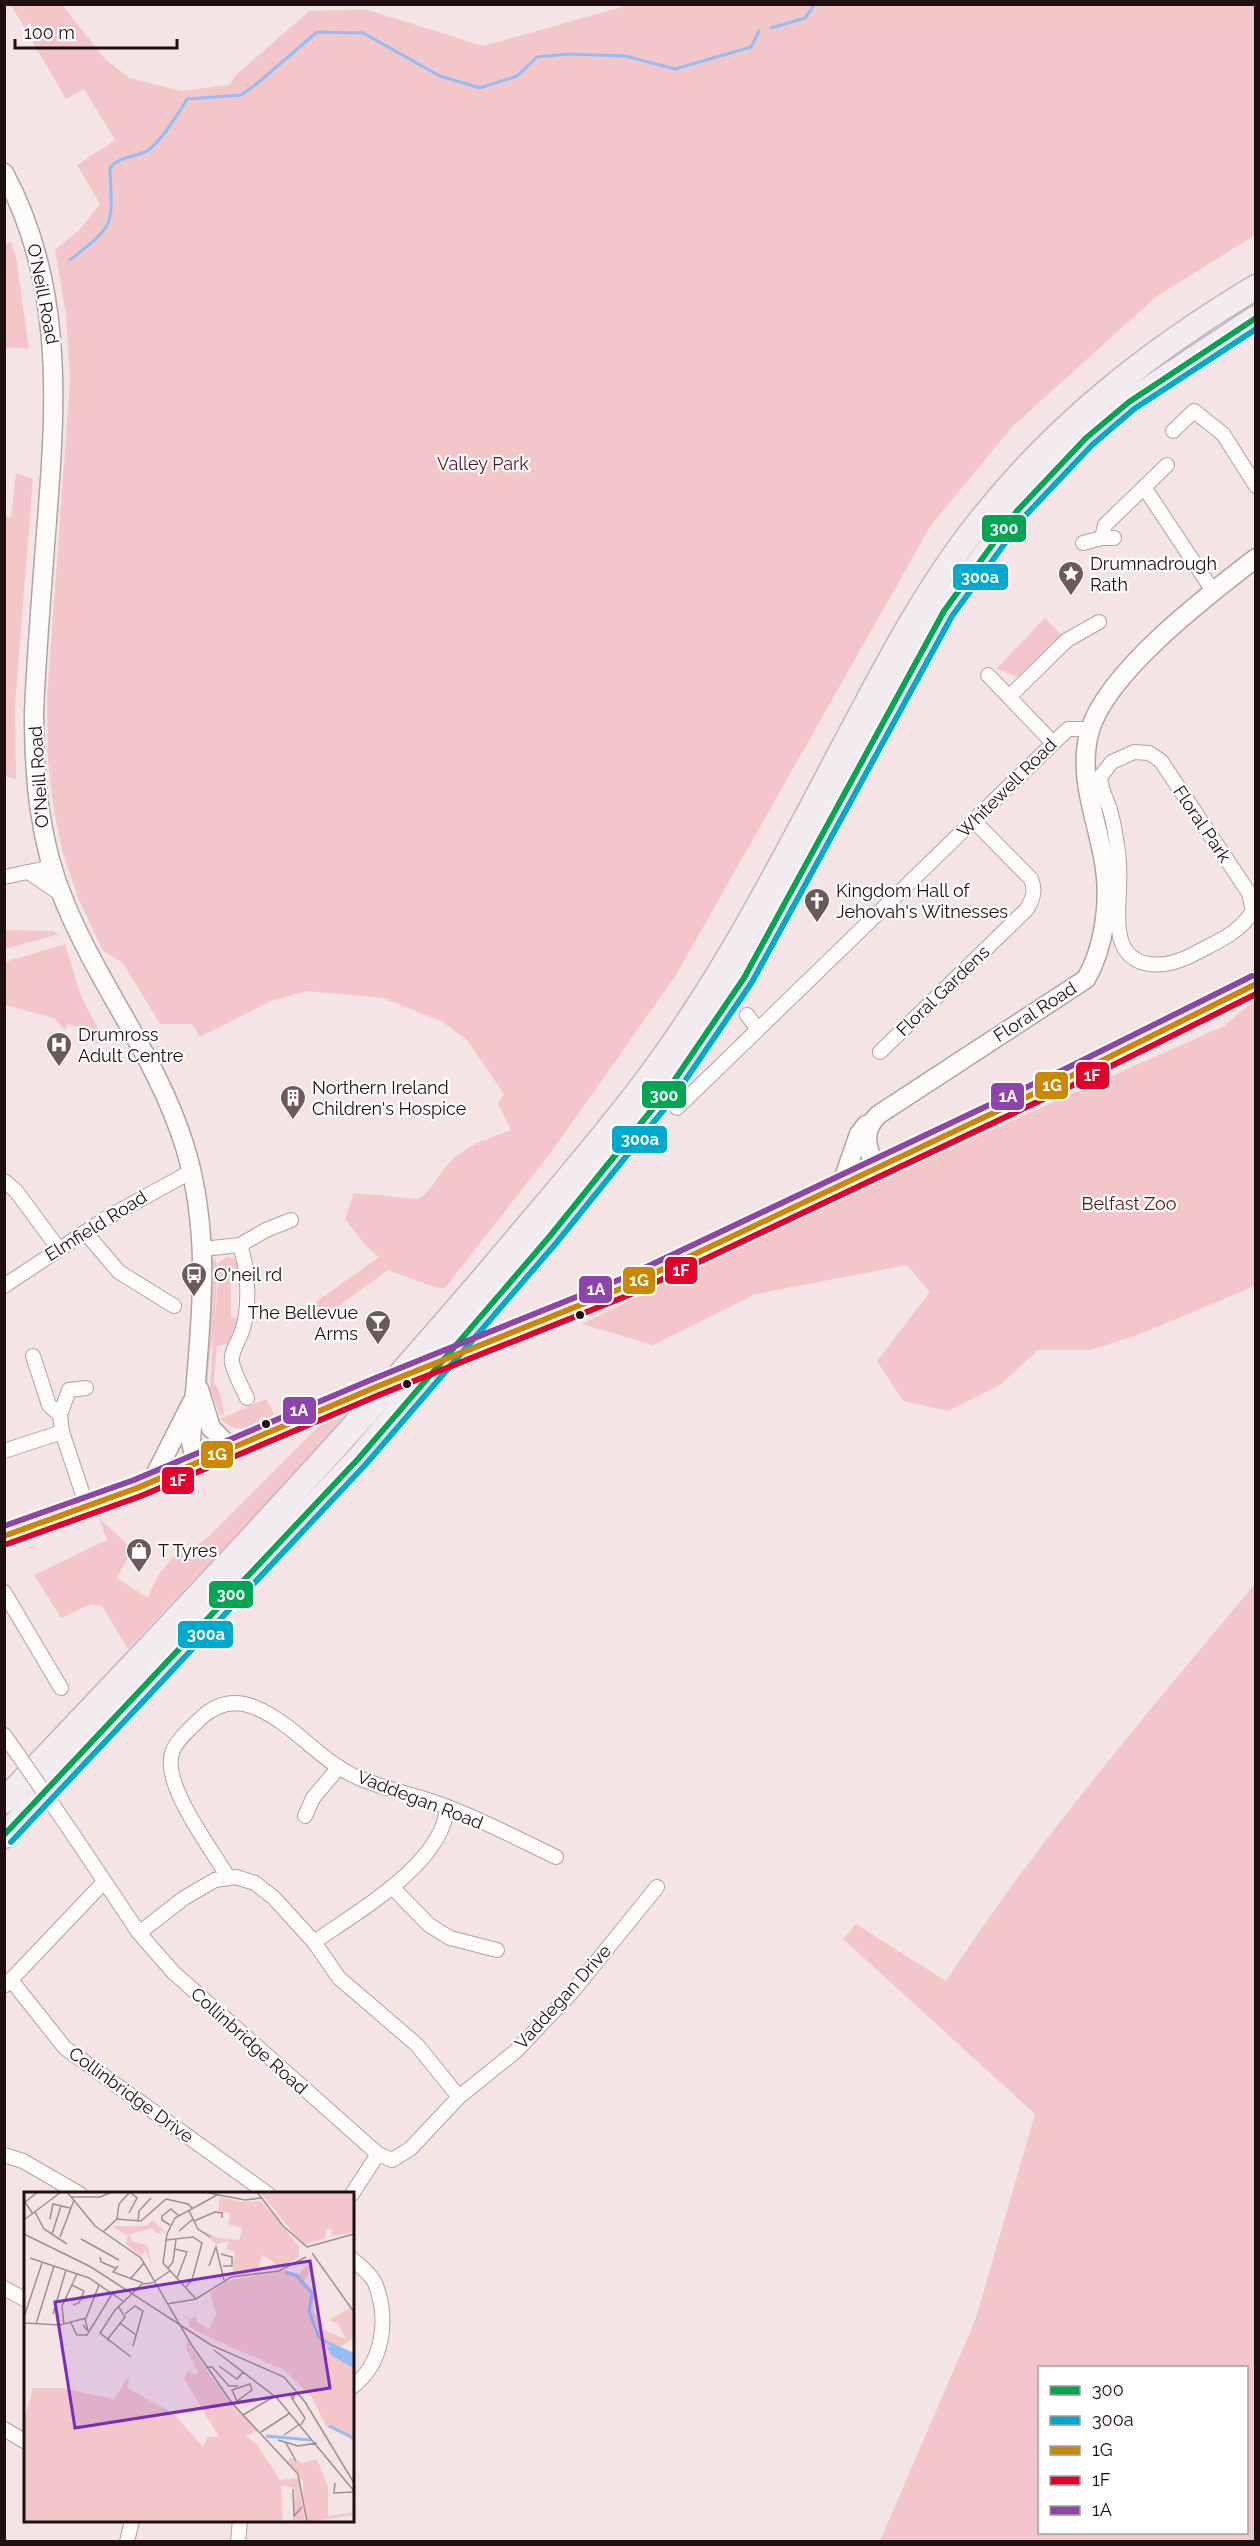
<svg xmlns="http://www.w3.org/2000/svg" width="1260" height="2546" font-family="Raleway,sans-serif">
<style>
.green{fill:#f3c6ca;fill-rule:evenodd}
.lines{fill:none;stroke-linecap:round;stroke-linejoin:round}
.stream{stroke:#92bef7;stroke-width:3}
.street-casing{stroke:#b2a2a4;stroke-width:16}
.secondary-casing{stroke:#b2a2a4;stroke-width:21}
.primary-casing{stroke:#c1b5bb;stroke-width:24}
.highway-casing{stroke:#c1b5bb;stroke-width:27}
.street{stroke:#fefbfb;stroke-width:14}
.secondary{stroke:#fefbfb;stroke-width:18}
.primary{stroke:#f6f2f5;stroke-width:21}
.highway{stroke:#f2ecf1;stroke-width:24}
.street-bridge-casing{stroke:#b2a2a4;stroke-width:16;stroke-linecap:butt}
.primary-bridge-casing{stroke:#c1b5bb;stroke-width:24;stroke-linecap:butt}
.street-bridge{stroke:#fefbfb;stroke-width:14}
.primary-bridge{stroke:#f6f2f5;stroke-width:21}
.bus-1-casing{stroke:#fff;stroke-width:10}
.bus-2-casing{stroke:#fff;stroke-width:10}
.bus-3-casing{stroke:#fff;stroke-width:10}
.bus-4-casing{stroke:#fff;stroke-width:10}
.bus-5-casing{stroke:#fff;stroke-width:10}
.bus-1{stroke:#00a651;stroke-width:6}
.bus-2{stroke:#00a9ce;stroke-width:6}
.bus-3{stroke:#cc8803;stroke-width:6}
.bus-4{stroke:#e4002b;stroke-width:6}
.bus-5{stroke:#8e44ad;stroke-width:6}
.bus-dot{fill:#1f0f10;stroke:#fff;stroke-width:2}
.labels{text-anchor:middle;stroke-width:4.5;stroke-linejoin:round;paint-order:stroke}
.street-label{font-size:18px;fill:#1f0f10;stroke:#fff}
.park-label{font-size:18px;fill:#581120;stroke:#fff}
.poi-label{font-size:18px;fill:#1f0f10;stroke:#fff;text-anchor:start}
.inset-river{fill:none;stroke:#92bef7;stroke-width:3}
.inset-road{fill:none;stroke:#9f8f90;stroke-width:1.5}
.view{fill:#7b2cbf;fill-opacity:0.15;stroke:#7b2cbf;stroke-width:3}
.inset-edge{fill:none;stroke:#1f0f10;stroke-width:3}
.line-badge{stroke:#fff;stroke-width:2}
.badge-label{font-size:16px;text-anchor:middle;font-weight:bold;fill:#fff}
</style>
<rect width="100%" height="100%" fill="#f5e4e5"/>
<!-- green -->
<g class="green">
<path d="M11 5H62L106 60 130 78 181 91 229 85 236 75 309 11 365 9 483 46 629 5H1255V235L1157 296 1013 426 931 525 676 975 552 1151 445 1288H437L388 1270 317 1321 310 1306 379 1257 366 1246 345 1219 354 1193 418 1199C435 1188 438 1174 452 1160 469 1144 490 1138 511 1130L498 1104 504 1094 467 1040 443 1022 383 998 306 991 271 1001 200 1037 192 1024H160L123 963 103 951 78 898 62 850 54 810 48 762 47 699 70 380 66 315 55 250 80 229 100 204 77 165 115 140 84 89 66 99Z"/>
<polygon points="11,242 16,257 29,349 5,347 5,245"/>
<polygon points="16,473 33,479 15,705 16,779 4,776 4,517 11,517"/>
<polygon points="1045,618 1062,635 1019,677 996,669"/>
<polygon points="5,930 52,931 59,934 5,949"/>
<polygon points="65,944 81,996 105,1042 92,1044 94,1031 68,1024 65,1030 54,1018 5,1005 5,962"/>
<path d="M1255 1000V1286L1135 1336 1089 1350H1038L1000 1385 948 1411 903 1401 877 1361 930 1292 907 1265 756 1294 653 1345 582 1324C794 1219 1008 1121 1224 1026Z"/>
<path d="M227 1257 234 1258 239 1270 231 1271V1318H240L231 1343 217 1346 214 1381 221 1396 224 1414 220 1415 210 1389 213 1338 212 1343C207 1374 202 1405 227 1429L220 1433 205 1392 212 1291V1260L213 1258 217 1263 215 1322 219 1262Z"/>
<path d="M266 1399 275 1416 267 1421 265 1416 258 1419 260 1423C242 1430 234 1432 220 1419Z"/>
<polygon points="350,1415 128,1649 102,1606 91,1604 61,1618 34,1575 107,1540 99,1518 129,1546 131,1552 117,1578 148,1598 158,1575 172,1558 205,1540 320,1425"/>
<path d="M1255 1584V2541H880L976 2318 1035 2114 843 1939 856 1924 946 1981C1038 1840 1148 1712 1255 1584ZM1040 2368H1246V2532H1040Z"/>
</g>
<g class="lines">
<!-- stream -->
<g class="stream">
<polyline points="771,28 805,18 815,4"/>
<path d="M70 260C117 223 112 226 110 168 120 156 131 158 145 152 158 146 179 113 187 99L241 95 254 86 317 32 363 33 440 76 480 88 517 76 537 57 570 54 625 56 675 69 751 47 759 31"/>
</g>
<defs>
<g id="street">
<polyline points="1173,431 1194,411 1223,434 1256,486"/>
<polyline points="1144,487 1213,591"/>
<polyline points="1102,538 1105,525 1167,465"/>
<polyline points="1083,543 1102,538 1114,538"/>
<polyline points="988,675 1053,743"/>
<polyline points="1009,697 1067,640 1099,622"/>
<path d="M1134 752 1149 753 1161 761 1249 893 1253 911C1238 935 1214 943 1190 956 1161 970 1123 970 1119 930 1116 906 1122 880 1118 852 1116 838 1114 821 1109 807 1105 796 1101 789 1100 777L1112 762Z"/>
<polyline points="30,873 62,895"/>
<polyline points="4,877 52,867"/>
<polyline points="747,1015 757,1028"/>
<path d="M880 1052 1027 909C1033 898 1036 891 1031 879L974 821"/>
<polyline points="677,1108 1068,729 1091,729"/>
<polyline points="4,1181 16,1191 58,1248"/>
<polyline points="85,1232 119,1272 174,1306"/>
<path d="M240 1245C248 1269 250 1304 243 1328 240 1340 230 1351 232 1363 235 1375 242 1387 247 1398"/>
<polyline points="203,1249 240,1245 266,1230 291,1220"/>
<polyline points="4,1286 105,1219 192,1171"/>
<polyline points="33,1356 49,1405 60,1415"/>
<polyline points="86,1388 69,1390 60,1415 62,1432 87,1507"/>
<polyline points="4,1451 62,1432"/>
<polyline points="4,1592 61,1688"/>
<polyline points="4,1735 19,1756"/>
<polyline points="305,1816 313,1798 339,1767"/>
<polyline points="70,1830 139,1933 173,1972 378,2154 392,2160 410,2149 459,2097 516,2051 572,1992 657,1887"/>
<path d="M228 1877C211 1848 162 1785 172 1753 176 1740 191 1728 201 1718 216 1704 234 1699 254 1707 294 1723 320 1762 359 1778 387 1790 417 1795 445 1806 483 1820 520 1840 556 1857"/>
<polyline points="393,1888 429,1925 450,1938 497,1950"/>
<polyline points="139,1933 184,1898 215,1880 236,1877 255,1883 274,1898 314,1942 339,1978 417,2045 459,2097"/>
<path d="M314 1942C357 1912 443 1864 447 1807"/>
<polyline points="11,1980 65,2048 268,2194"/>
<polyline points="6,1985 104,1882"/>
<polyline points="4,2155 23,2161 80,2194"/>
<polyline points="352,2194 378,2154"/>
<path d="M352 2259C360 2266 371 2274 375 2283 389 2318 384 2363 352 2387"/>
<polyline points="4,2288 26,2300"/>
<polyline points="4,2429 26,2442"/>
<polyline points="127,2542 132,2520"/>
<polyline points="238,2542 240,2520"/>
</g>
<g id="secondary">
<path d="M4 173C61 278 57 392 48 507 43 575 37 643 34 712 34 778 39 842 65 903 100 988 158 1059 185 1147 215 1245 198 1341 191 1441L195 1463"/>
<path d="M875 1167C867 1147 861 1132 878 1115L1086 979C1104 948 1110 903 1105 869 1099 822 1076 778 1090 730 1108 671 1207 596 1256 558"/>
<polyline points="842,1183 859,1134 866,1125"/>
<polyline points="199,1389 211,1428 231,1448"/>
<polyline points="152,1481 192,1402"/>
</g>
<g id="primary">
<polyline points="509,1332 625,1287 1065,1079 1256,984"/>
<polyline points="4,1536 137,1488 376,1387"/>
</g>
<g id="highway">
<path d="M4 1801C171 1625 338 1450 495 1265 546 1204 599 1144 647 1080 729 971 789 849 853 729 890 659 928 587 977 525 1054 426 1149 351 1256 287"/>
<polyline points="4,1836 359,1458 550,1236 667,1091 744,978 944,611 1017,511 1086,438 1129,402 1256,318"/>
</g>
</defs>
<!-- street casing -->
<use href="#street" class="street-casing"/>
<!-- secondary casing -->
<use href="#secondary" class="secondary-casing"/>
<!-- primary casing -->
<use href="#primary" class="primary-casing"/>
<!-- highway casing -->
<use href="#highway" class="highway-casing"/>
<!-- street -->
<use href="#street" class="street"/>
<!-- secondary -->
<use href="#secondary" class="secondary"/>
<!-- primary -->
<use href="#primary" class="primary"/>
<!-- highway -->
<use href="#highway" class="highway"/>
<defs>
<polyline id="street-bridge" points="19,1756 70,1830"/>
<polyline id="primary-bridge" points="376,1387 509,1332"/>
</defs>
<!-- street-bridge casing -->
<use href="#street-bridge" class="street-bridge-casing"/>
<!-- primary-bridge casing -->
<use href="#primary-bridge" class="primary-bridge-casing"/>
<!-- street-bridge -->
<use href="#street-bridge" class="street-bridge"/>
<!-- primary-bridge -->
<use href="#primary-bridge" class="primary-bridge"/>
<defs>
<polyline id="bus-1" points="4,1835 359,1458 550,1236 667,1091 744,978 944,611 1017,511 1086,438 1129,402 1256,318"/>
<polyline id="bus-2" points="11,1842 366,1464 557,1242 674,1097 752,982 952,616 1024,517 1092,445 1134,409 1256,329"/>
<polyline id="bus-3" points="4,1536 137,1488 376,1387 625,1287 1065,1079 1256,984"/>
<polyline id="bus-4" points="7,1544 141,1496 379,1395 629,1295 1069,1087 1256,994"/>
<polyline id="bus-5" points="4,1526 134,1480 373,1379 621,1279 1061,1071 1252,976"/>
</defs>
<!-- bus-1 casing -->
<use href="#bus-1" class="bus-1-casing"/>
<!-- bus-2 casing -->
<use href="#bus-2" class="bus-2-casing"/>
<!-- bus-3 casing -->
<use href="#bus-3" class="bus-3-casing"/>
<!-- bus-4 casing -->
<use href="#bus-4" class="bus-4-casing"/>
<!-- bus-5 casing -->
<use href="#bus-5" class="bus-5-casing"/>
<!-- bus-1 -->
<use href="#bus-1" class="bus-1"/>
<!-- bus-2 -->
<use href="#bus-2" class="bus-2"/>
<!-- bus-3 -->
<use href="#bus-3" class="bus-3"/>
<!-- bus-4 -->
<use href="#bus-4" class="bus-4"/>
<!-- bus-5 -->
<use href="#bus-5" class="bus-5"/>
</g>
<!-- icons -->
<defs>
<symbol id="sight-pin" viewBox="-11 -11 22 30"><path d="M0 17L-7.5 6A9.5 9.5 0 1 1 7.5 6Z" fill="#6a5a5b" stroke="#fff"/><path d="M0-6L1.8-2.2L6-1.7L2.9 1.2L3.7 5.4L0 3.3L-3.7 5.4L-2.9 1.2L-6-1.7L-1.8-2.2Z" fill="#fff"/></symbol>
<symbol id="church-pin" viewBox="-11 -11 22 30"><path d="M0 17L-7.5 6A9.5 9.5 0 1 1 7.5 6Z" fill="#6a5a5b" stroke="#fff"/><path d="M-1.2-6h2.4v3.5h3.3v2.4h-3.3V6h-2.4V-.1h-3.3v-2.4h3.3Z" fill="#fff"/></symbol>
<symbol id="hospital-pin" viewBox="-11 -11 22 30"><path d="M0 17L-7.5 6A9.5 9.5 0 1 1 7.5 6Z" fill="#6a5a5b" stroke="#fff"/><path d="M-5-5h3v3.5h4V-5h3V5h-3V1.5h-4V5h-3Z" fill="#fff"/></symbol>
<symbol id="building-pin" viewBox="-11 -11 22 30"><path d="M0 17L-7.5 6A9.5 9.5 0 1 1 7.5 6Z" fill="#6a5a5b" stroke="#fff"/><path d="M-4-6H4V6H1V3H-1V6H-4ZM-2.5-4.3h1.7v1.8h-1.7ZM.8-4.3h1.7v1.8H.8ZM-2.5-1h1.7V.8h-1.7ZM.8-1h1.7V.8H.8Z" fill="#fff"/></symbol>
<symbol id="bus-pin" viewBox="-11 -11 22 30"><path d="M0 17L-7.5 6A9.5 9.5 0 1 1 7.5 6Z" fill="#6a5a5b" stroke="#fff"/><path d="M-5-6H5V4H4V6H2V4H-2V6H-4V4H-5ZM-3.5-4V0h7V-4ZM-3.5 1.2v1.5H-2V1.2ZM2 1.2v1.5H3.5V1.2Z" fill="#fff"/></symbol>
<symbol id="bar-pin" viewBox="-11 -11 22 30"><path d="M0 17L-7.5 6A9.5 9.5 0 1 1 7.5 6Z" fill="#6a5a5b" stroke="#fff"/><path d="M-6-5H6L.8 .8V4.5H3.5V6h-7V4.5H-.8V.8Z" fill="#fff"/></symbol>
<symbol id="shop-pin" viewBox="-11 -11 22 30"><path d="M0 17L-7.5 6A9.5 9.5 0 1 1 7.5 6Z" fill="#6a5a5b" stroke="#fff"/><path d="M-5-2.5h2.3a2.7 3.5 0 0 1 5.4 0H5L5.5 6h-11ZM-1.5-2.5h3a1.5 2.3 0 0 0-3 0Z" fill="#fff"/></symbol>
</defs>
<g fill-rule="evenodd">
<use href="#sight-pin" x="1056" y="559" width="30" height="40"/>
<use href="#church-pin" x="802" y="886" width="30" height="40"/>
<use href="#hospital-pin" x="44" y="1030" width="30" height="40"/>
<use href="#building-pin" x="278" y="1083" width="30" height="40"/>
<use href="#bus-pin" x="179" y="1260" width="30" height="40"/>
<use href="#bar-pin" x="363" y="1308" width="30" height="40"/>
<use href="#shop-pin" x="124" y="1536" width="30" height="40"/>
</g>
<!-- markers -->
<g class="bus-dot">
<circle cx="580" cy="1315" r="5"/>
<circle cx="407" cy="1384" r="5"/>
<circle cx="266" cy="1424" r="5"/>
</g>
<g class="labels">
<!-- street labels -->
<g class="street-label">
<text transform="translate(43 294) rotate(79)" y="6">O'Neill Road</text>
<text transform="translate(39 777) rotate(-94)" y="6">O'Neill Road</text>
<text transform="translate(1007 788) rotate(-45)" y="6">Whitewell Road</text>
<text transform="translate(1202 824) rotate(56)" y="6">Floral Park</text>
<text transform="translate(943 991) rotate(-44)" y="6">Floral Gardens</text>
<text transform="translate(1035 1012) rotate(-33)" y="6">Floral Road</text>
<text transform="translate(96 1226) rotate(-32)" y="6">Elmfield Road</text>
<text transform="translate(420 1800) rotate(21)" y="6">Vaddegan Road</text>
<text transform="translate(563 1997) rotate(-48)" y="6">Vaddegan Drive</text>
<text transform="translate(249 2041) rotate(42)" y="6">Collinbridge Road</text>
<text transform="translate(131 2095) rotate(36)" y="6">Collinbridge Drive</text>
</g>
<!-- park labels -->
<g class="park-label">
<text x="483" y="470">Valley Park</text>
<text x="1129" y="1210">Belfast Zoo</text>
</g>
<!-- poi labels -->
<g class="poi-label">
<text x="1090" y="570">Drumnadrough<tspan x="1090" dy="21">Rath</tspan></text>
<text x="836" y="897">Kingdom Hall of<tspan x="836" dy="21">Jehovah's Witnesses</tspan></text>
<text x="78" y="1041">Drumross<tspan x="78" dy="21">Adult Centre</tspan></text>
<text x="312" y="1094">Northern Ireland<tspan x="312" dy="21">Children's Hospice</tspan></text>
<text x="214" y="1281">O'neil rd</text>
<text x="358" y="1319" text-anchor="end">The Bellevue<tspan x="358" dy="21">Arms</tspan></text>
<text x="158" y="1557">T Tyres</text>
</g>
</g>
<!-- overview -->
<g transform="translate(24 2192)">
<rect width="330" height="330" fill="#f5e4e5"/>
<path d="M236 0H330V40L307 44 308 38 303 37 301 46 279 53ZM196 4 217 10 237 9 275 54V65L252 77 251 71 238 63 234 76 239 78 208 83 211 60 203 57 204 49 192 52 177 38 194 46 216 48 218 36 204 32 206 21 194 19ZM129 28 142 41 135 38 137 41H132L128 36 103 43 106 44 108 49 123 53 129 76 121 58 117 64 102 52 104 44 88 34H122ZM288 69 290 72 280 89 290 100 289 118 296 133 301 129 297 137 322 147 314 132 305 128 326 116 330 123V145L317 155 330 161V249L302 234 287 204 260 178 180 143 164 134 165 128 159 122 166 127 172 124 173 130 185 137 192 123 186 101 202 89 262 78 274 83ZM163 149 188 186 234 239 221 244 232 251 256 288 274 286 281 330H264L270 326 271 296 260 294 257 295 259 330H0V227L9 196H37L90 207 105 184 103 196 149 221 179 255 184 245H195L160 187 164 179 171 183 174 180 162 156ZM268 266 278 271 293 267 304 295V324L326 321 330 315V323L284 330 279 316V289L262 269Z" fill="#f3c6ca"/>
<path d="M308 154 330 164 329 176 307 163 303 155Z" fill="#92bef7"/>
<path class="inset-river" d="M261 80 272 83 288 101 285 119 295 146M296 147 330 163M305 234 330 246M242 244 287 248"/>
<path class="inset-road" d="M43 0 71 34 117 66 167 152 208 211 274 282 283 330M180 0 221 8 237 6M233 0 259 34 283 55M47 5H76L88 0M165 19 174 37 186 45M11 20 20 37 43 52M105 21 113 6 106 0M9 22 1 10 14 0M26 27 29 12 46 16M93 27 117 29 142 7 164 12 169 17M93 27 95 12 106 0M0 28 37 0M114 29 115 19 127 6M170 29 191 20 198 21V26M146 33 138 28V24L147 17 155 24M155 39 169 27M79 40 93 27M0 42 67 75 187 153 260 185 281 210 330 291M28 42 37 14M36 45 50 8M57 47 95 68M142 48 169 45 178 51 168 88 162 95M283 55 330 42M151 57 163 60 153 86M288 61 330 120M197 62 208 65V74H199M76 65 77 70 91 76M6 66 65 86 99 109M94 74 89 80 119 91M185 74 192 55 200 88M144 76 149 70 152 47M107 86 120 71M48 93 60 99 55 111 49 113M172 107 139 71 143 42 151 26 193 3M143 112 172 107 207 85 255 79 282 65M29 122 42 78M101 122 111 114 119 119 109 154M0 125 18 71M0 131 36 133 62 126 75 93M47 131 53 143H63L88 102M96 131 112 143M12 132 30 74M40 133 38 114 53 82M59 133 64 139 61 127M83 148 101 125 94 114M190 158 253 206 330 299M107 165 76 141 91 118 118 92 128 91 146 79M195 174 213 187 219 180M183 175H188L205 194H214M226 192 228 198 213 209 208 198ZM269 208 270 203 267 205 281 226 277 233M219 223 251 204M237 240 266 221M260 243 276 232M254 248 274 254 293 251M262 251 272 269M311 291 310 301 330 300M269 297 270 324 278 315"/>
<path class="view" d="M286 69 306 196 51 236 31 110Z"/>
<rect width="330" height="330" class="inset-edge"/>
</g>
<g class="line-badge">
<rect x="981" y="514" width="46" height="29" rx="6" fill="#00a651"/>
<rect x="952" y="563" width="57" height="28" rx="6" fill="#00a9ce"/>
<rect x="1075" y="1061" width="35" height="29" rx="6" fill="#e4002b"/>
<rect x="1034" y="1071" width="35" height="29" rx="6" fill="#cc8803"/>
<rect x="641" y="1080" width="46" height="29" rx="6" fill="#00a651"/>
<rect x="990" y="1082" width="35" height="29" rx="6" fill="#8e44ad"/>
<rect x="611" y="1125" width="57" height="29" rx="6" fill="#00a9ce"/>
<rect x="664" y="1256" width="34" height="29" rx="6" fill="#e4002b"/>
<rect x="622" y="1266" width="34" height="29" rx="6" fill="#cc8803"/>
<rect x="578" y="1275" width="35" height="29" rx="6" fill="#8e44ad"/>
<rect x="282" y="1396" width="35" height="29" rx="6" fill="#8e44ad"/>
<rect x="200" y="1440" width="34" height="29" rx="6" fill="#cc8803"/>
<rect x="161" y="1466" width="34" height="29" rx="6" fill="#e4002b"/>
<rect x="208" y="1580" width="46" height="29" rx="6" fill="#00a651"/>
<rect x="177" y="1620" width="57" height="29" rx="6" fill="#00a9ce"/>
</g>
<g class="badge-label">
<text x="1004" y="534">300</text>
<text x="980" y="583">300a</text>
<text x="1092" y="1081">1F</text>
<text x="1052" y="1091">1G</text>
<text x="664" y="1101">300</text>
<text x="1008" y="1102">1A</text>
<text x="640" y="1145">300a</text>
<text x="681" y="1276">1F</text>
<text x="639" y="1286">1G</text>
<text x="596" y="1295">1A</text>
<text x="299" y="1416">1A</text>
<text x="217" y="1460">1G</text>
<text x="178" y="1486">1F</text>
<text x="231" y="1600">300</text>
<text x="206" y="1640">300a</text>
</g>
<!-- border -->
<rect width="1260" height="2546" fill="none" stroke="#1f0f10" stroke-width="12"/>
<!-- legend -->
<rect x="1038" y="2366" width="210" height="168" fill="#ffffff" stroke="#a59f9f" stroke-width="1.5"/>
<rect x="1050" y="2386" width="30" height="9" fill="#00a651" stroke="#a59f9f" stroke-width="1.5"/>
<text x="1092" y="2396" font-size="18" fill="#1f0f10">300</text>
<rect x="1050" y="2416" width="30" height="9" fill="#00a9ce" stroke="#a59f9f" stroke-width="1.5"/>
<text x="1092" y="2426" font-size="18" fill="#1f0f10">300a</text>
<rect x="1050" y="2446" width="30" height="9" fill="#cc8803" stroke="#a59f9f" stroke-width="1.5"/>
<text x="1092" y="2456" font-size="18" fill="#1f0f10">1G</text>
<rect x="1050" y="2476" width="30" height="9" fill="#e4002b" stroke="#a59f9f" stroke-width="1.5"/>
<text x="1092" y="2486" font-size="18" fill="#1f0f10">1F</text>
<rect x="1050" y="2506" width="30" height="9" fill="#8e44ad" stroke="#a59f9f" stroke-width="1.5"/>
<text x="1092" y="2516" font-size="18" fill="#1f0f10">1A</text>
<!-- scale -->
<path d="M15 39v9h162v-9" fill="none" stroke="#1f0f10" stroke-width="3"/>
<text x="24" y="39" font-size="18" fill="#1f0f10" stroke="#ffffff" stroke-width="4.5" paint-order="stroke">100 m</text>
</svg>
